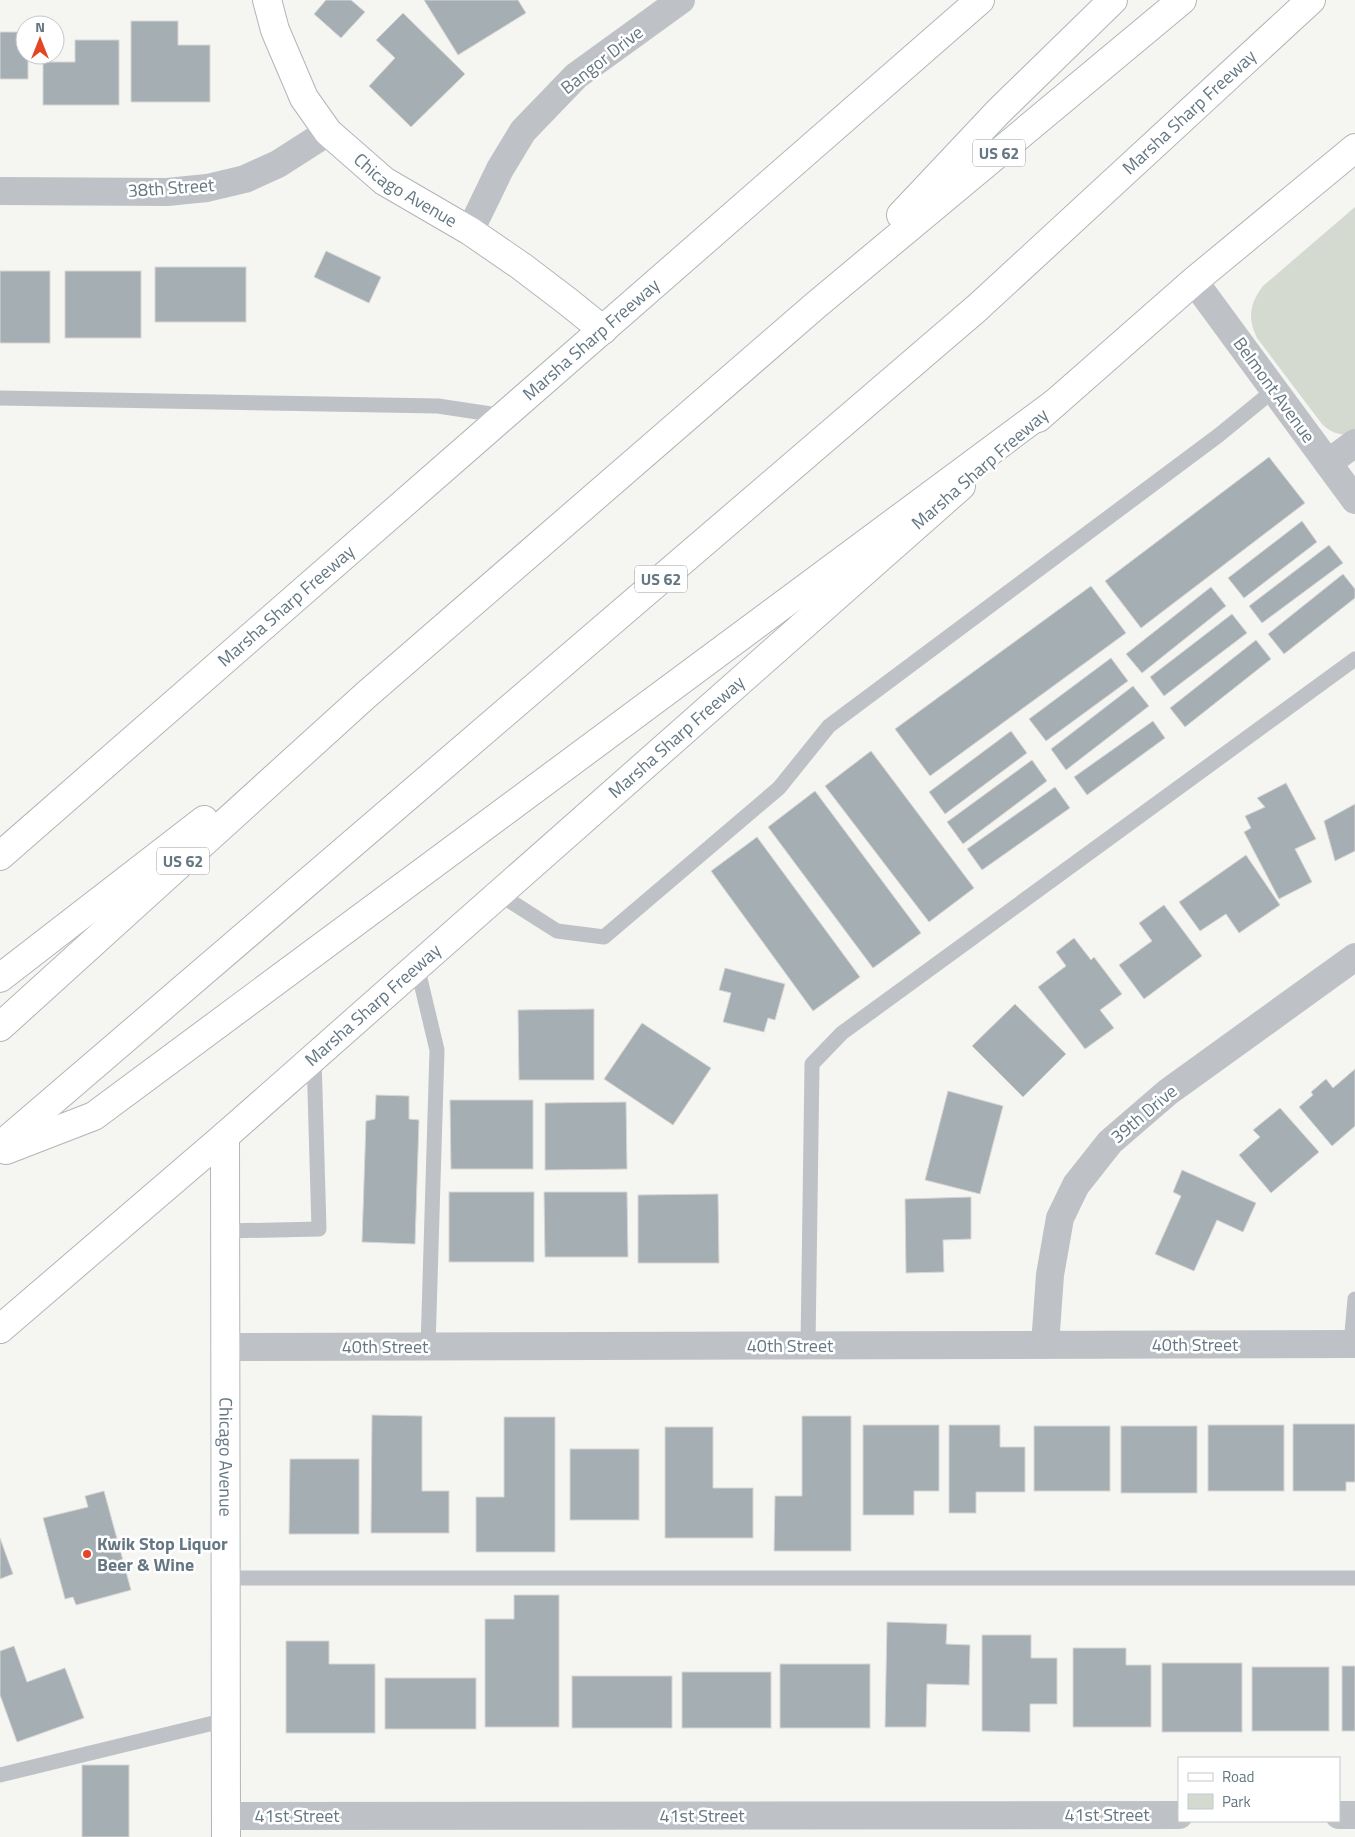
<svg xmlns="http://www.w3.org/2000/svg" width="1355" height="1837" font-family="'Titillium Web',sans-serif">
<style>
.green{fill:#d5dad1}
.building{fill:#a5aeb3;stroke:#d7d6d4}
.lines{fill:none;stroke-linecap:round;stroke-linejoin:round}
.secondary-casing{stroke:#b0b6ba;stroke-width:30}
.highway-casing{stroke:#b1b5b8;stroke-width:30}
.lane{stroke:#bec2c6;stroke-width:15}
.street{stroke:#bec2c6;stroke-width:28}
.secondary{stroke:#fff;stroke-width:28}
.highway{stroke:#fff;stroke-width:28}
.poi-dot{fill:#e34624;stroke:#fff;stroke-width:2}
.labels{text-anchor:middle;stroke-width:5;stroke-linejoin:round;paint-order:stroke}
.shield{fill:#fff;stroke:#92a0a8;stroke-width:1}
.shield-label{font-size:16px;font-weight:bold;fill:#647783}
.street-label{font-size:18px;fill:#647783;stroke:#fff}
.poi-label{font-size:18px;font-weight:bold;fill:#647783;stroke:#fff;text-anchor:start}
</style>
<rect width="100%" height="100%" fill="#f5f5f1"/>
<!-- green -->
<path class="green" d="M1355 207V434C1342 436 1332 434 1322 424L1257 338C1247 318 1250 303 1263 286Z"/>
<!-- building -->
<g class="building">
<polygon points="326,0 351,0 365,12 341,38 314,14"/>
<polygon points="424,0 518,0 526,13 458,55"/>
<polygon points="403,13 465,74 411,127 369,86 395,58 376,40"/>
<polygon points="131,21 178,21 178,45 210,45 210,102 131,102"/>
<polygon points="0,32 25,32 25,55 28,55 28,79 0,79"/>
<polygon points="75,40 119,40 119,105 43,105 43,62 75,62"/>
<polygon points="326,251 381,277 369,303 314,277"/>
<rect x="155" y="267" width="91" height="55"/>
<rect x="0" y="271" width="50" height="72"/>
<rect x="65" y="271" width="76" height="67"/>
<polygon points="1269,457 1305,503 1141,628 1105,581"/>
<polygon points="1302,521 1317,542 1244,598 1228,578"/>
<polygon points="1329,545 1343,563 1262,623 1249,606"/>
<polygon points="1343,574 1355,589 1355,598 1284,654 1268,634"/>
<polygon points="1091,586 1126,633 930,776 895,729"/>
<polygon points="1211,587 1226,606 1142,673 1126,654"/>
<polygon points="1232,614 1247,633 1164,696 1150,677"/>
<polygon points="1256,640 1271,659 1185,727 1170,708"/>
<polygon points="1111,658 1128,681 1046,741 1029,719"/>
<polygon points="1133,686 1149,706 1066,770 1051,749"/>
<polygon points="1153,721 1165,738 1087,795 1074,777"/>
<polygon points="1011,731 1027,753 945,814 929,792"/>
<polygon points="871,751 974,888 929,922 825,786"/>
<polygon points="1032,760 1047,781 963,844 947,822"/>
<polygon points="1286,783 1316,839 1295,849 1312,882 1279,899 1244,832 1251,828 1245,816 1265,807 1257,798"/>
<polygon points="1055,787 1070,808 982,870 967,849"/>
<polygon points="815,791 921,933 873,968 768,827"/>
<polygon points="1355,804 1355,851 1335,861 1324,821"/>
<polygon points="757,837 860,977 813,1011 711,871"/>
<polygon points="1246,855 1280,905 1239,933 1226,914 1200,931 1179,902"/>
<polygon points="1164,905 1202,956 1144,999 1119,965 1152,941 1139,923"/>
<polygon points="1074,938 1091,960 1094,957 1122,994 1100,1010 1114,1028 1085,1049 1038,987 1066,966 1056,952"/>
<polygon points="725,968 785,984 775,1020 768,1018 764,1032 723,1022 731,993 719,990"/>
<polygon points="1015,1004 1066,1054 1023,1097 972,1046"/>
<polygon points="594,1009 594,1080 519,1080 518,1010"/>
<polygon points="642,1023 711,1068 673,1125 604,1079"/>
<polygon points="1355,1069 1355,1126 1332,1146 1299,1107 1313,1095 1311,1092 1326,1079 1333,1088"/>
<polygon points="948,1091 1003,1106 980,1194 925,1180"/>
<polygon points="376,1095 409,1096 409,1119 419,1120 415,1244 362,1242 366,1121 375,1119"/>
<polygon points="450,1100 533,1100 533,1169 451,1169"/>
<polygon points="626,1102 627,1169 545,1170 545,1103"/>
<polygon points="1280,1108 1319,1152 1271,1193 1239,1155 1260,1137 1253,1130"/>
<polygon points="1182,1170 1256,1203 1243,1232 1217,1220 1194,1271 1155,1254 1181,1196 1173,1192"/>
<rect x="449" y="1192" width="85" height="70"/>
<polygon points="544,1192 627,1192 628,1257 545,1257"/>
<polygon points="718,1194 719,1263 638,1263 638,1195"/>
<polygon points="971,1197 971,1239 943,1240 944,1272 906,1273 905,1199"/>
<polygon points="372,1415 422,1416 422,1491 449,1491 449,1533 371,1533"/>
<polygon points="802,1416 851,1416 851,1551 774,1551 775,1496 802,1496"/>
<polygon points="504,1417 555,1417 555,1552 476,1552 476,1497 504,1497"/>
<polygon points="1293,1424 1355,1424 1355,1482 1346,1482 1346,1491 1293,1491"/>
<polygon points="863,1425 939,1425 939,1491 914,1491 914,1515 863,1515"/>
<polygon points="949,1425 1000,1425 1000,1447 1025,1447 1025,1492 976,1492 976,1513 949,1513"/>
<rect x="1208" y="1425" width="76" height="66"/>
<rect x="1034" y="1426" width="76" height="65"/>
<rect x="1121" y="1426" width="76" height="67"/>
<polygon points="665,1427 713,1427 713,1488 753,1488 753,1538 665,1538"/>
<rect x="570" y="1449" width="69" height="71"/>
<polygon points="290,1459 359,1459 359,1534 289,1534"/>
<polygon points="104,1491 131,1590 76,1605 73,1597 65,1599 43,1518 88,1507 85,1496"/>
<polygon points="0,1538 13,1574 0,1579"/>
<polygon points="514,1595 559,1595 559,1727 485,1727 485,1619 514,1619"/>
<polygon points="887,1622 947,1624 946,1644 970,1645 969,1685 927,1684 926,1727 885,1727"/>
<polygon points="982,1635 1031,1635 1031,1658 1057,1658 1057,1704 1030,1704 1030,1732 982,1731"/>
<polygon points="286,1641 329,1641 329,1664 375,1664 375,1733 286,1733"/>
<polygon points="14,1646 27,1682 65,1668 84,1718 17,1742 0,1695 0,1651"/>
<polygon points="1073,1648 1126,1648 1126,1665 1151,1665 1151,1727 1073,1727"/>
<rect x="1162" y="1663" width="80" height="69"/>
<rect x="780" y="1664" width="90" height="64"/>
<rect x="1342" y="1666" width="13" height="65"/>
<rect x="1252" y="1667" width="77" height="64"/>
<rect x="682" y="1672" width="89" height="56"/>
<rect x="572" y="1676" width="100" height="52"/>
<rect x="385" y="1678" width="91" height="51"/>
<rect x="82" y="1765" width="47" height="72"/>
</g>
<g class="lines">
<defs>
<g id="secondary">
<path id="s1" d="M267 0 275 30 304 98 328 132 384 181 470 231 521 266 567 301 603 330"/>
<polyline points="1038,418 1194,281 1355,148"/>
<path id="s2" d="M0 856 980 0"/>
<path id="s3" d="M225 1136 226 1837"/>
<path id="s4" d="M0 1329 225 1136 961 486"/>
</g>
<g id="highway">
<polyline points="901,215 999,111 1113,0"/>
<polyline points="0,978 204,820"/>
<polyline points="0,1027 366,695 816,305 1182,0"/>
<path id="s5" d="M0 1146 977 308 1311 0"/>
<polyline points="6,1150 94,1116 1055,403"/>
</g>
</defs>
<!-- secondary casing -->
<use href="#secondary" class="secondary-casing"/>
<!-- highway casing -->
<use href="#highway" class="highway-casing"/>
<!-- lane -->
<g class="lane">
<polyline points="0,398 438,406 504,416"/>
<polyline points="499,894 557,931 604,937 779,788 829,726 1219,435 1274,390"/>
<polyline points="417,966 437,1050 428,1347"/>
<polyline points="225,1231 319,1229 314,1057"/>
<polyline points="1351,1344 1355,1299"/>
<polyline points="808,1346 812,1064 842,1033 1355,659"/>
<polyline points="226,1578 1355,1578"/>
<polyline points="0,1775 226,1720"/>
</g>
<!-- street -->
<g class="street">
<polyline points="0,191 167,192 207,188 245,179 278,164 328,132"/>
<polyline points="470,231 500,169 523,131 576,76 681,0"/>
<polyline points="1194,281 1355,500"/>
<polyline points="1328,463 1355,443"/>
<polyline points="1045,1345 1050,1275 1060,1218 1076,1185 1110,1142 1168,1092 1355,957"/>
<polyline points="225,1347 1355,1344"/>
<polyline points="1339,1815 1355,1815"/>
<polyline points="226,1816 1179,1815"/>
</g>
<!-- secondary -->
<use href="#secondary" class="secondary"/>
<!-- highway -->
<use href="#highway" class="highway"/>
</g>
<!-- markers -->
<circle class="poi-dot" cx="87" cy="1554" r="5"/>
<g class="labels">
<!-- shield labels -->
<g class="shield">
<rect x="973" y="139.5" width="52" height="27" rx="4"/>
<rect x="635" y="565.5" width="52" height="27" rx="4"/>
<rect x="157" y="847.5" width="52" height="27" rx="4"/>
</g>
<g class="shield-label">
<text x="999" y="159">US 62</text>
<text x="661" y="585">US 62</text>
<text x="183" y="867">US 62</text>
</g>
<!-- street labels -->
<g class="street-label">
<text transform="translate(602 60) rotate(-38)" y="6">Bangor Drive</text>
<text dy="6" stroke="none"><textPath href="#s5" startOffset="1576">Marsha Sharp Freeway</textPath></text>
<text transform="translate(171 188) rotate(-4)" y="6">38th Street</text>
<text dy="6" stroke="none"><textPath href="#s1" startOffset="244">Chicago Avenue</textPath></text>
<text dy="6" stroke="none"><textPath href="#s2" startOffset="785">Marsha Sharp Freeway</textPath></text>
<text transform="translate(1274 390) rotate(54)" y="6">Belmont Avenue</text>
<text transform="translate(980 469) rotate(-41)" y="6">Marsha Sharp Freeway</text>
<text dy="6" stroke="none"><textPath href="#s2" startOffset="380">Marsha Sharp Freeway</textPath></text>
<text dy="6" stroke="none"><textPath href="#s4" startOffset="899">Marsha Sharp Freeway</textPath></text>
<text dy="6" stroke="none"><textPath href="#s4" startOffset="494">Marsha Sharp Freeway</textPath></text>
<text transform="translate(1144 1114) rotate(-40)" y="6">39th Drive</text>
<text x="1195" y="1351">40th Street</text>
<text x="790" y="1352">40th Street</text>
<text x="385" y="1353">40th Street</text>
<text dy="6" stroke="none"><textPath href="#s3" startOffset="321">Chicago Avenue</textPath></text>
<text x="1107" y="1821">41st Street</text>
<text x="297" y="1822">41st Street</text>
<text x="702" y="1822">41st Street</text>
</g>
<!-- poi labels -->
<g class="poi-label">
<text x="97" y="1550">Kwik Stop Liquor<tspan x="97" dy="21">Beer &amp; Wine</tspan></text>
</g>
</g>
<!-- legend -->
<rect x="1178" y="1757" width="162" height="65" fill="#ffffff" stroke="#c1c9cd"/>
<rect x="1188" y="1773" width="25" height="8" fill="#ffffff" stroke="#c1c9cd"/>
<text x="1222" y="1782" font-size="15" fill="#647783">Road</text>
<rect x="1188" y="1794" width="25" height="15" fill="#d5dad1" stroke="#c1c9cd"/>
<text x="1222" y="1807" font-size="15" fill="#647783">Park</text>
<!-- north arrow -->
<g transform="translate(40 40)"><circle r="24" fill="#ffffff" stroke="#c1c9cd"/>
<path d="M0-4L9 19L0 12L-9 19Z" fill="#e34624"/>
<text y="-8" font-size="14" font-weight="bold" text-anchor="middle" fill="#647783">N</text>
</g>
</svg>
